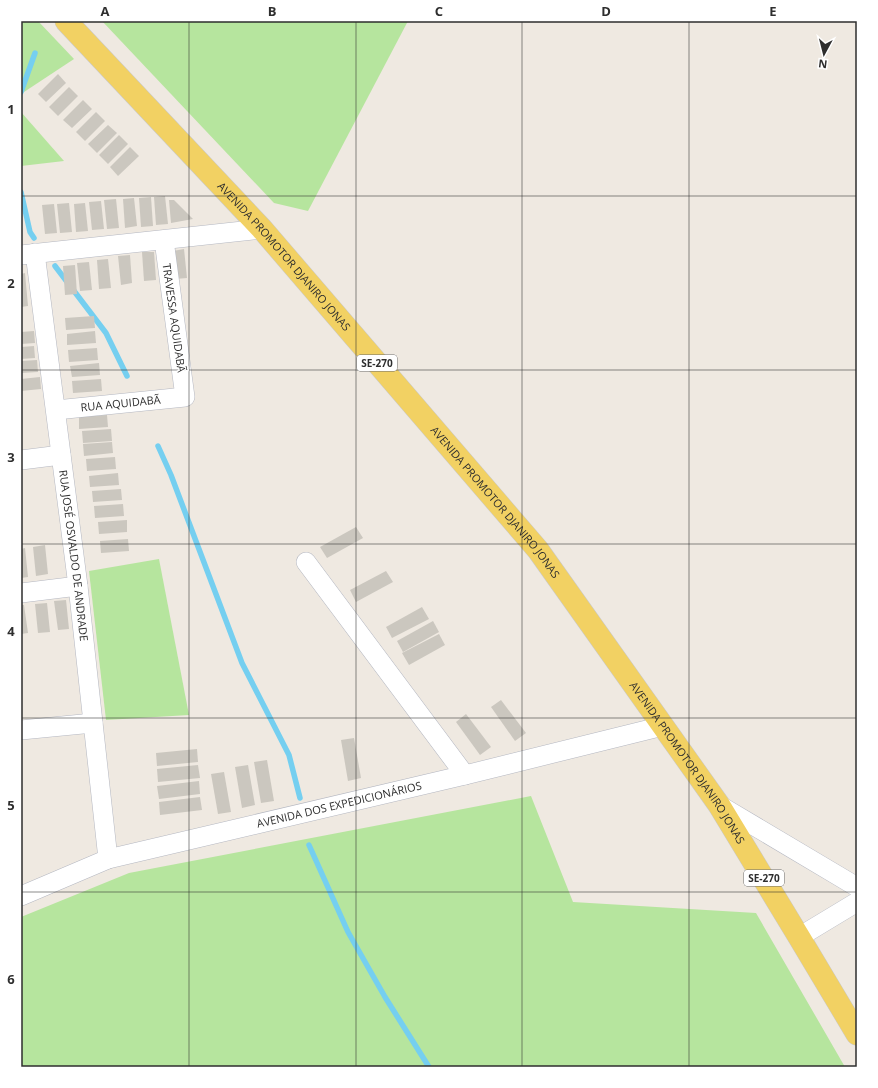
<svg xmlns="http://www.w3.org/2000/svg" width="878" height="1088" font-family="'Open Sans',sans-serif">
<style>
.green{fill:#b6e59e}
.lines{fill:none;stroke-linecap:round;stroke-linejoin:round}
.stream{stroke:#75cff0;stroke-width:5.5}
.building{fill:#cbc7bf}
.street-casing{stroke:#b4b7c1;stroke-width:20}
.primary-casing{stroke:#c9c9c9;stroke-width:23}
.street{stroke:#fff;stroke-width:19}
.primary{stroke:#f2d163;stroke-width:22}
.grid{fill:none;stroke:#2e2e2e;stroke-width:1;stroke-opacity:0.55}
.labels{text-anchor:middle;stroke-width:3;stroke-linejoin:round;paint-order:stroke}
.shield{fill:#fff;stroke:#6d6d6d;stroke-width:1}
.shield-label{font-size:10px;font-weight:bold;fill:#2e2e2e}
.street-label{font-size:11px;fill:#2e2e2e;stroke:#fff}
.neatline{fill:none;stroke:#2e2e2e;stroke-width:1.5}
.grid-label{font-size:13px;text-anchor:middle;font-weight:bold;fill:#2e2e2e}
</style>
<rect width="100%" height="100%" fill="#efe9e1"/>
<!-- green -->
<g class="green">
<polygon points="21,21 38,21 74,59 21,94"/>
<polygon points="102,21 408,21 308,211 274,203"/>
<polygon points="21,112 64,161 21,166"/>
<polygon points="159,559 189,715 106,720 89,571"/>
<polygon points="531,796 573,902 756,913 845,1067 21,1067 21,917 129,873"/>
</g>
<g class="lines">
<!-- stream -->
<g class="stream">
<polyline points="21,92 35,53"/>
<polyline points="21,192 30,232 34,238"/>
<polyline points="55,266 106,333 127,376"/>
<polyline points="158,446 171,475 242,663 289,755 300,798"/>
<polyline points="309,845 348,932 385,997 429,1067"/>
</g>
</g>
<!-- building -->
<g class="building">
<polygon points="58,74 66,83 46,102 38,94"/>
<polygon points="69,87 78,96 58,116 49,107"/>
<polygon points="83,100 92,109 72,128 63,120"/>
<polygon points="96,112 105,121 85,141 76,132"/>
<polygon points="108,125 117,133 97,153 88,144"/>
<polygon points="119,135 128,144 108,164 99,155"/>
<polygon points="130,147 139,156 118,176 110,167"/>
<polygon points="165,196 168,224 156,225 154,197"/>
<polygon points="151,197 153,226 141,227 139,198"/>
<polygon points="134,198 137,226 125,228 123,199"/>
<polygon points="116,199 119,228 107,229 104,200"/>
<polygon points="169,200 174,200 193,219 171,223"/>
<polygon points="101,201 104,229 92,230 89,202"/>
<polygon points="69,203 72,232 60,233 57,204"/>
<polygon points="85,203 88,231 76,232 74,204"/>
<polygon points="54,204 57,233 45,234 42,205"/>
<polygon points="184,249 187,278 175,279 173,251"/>
<polygon points="142,252 154,252 156,280 144,281"/>
<polygon points="130,255 132,283 121,285 118,256"/>
<polygon points="108,259 111,288 99,289 97,260"/>
<polygon points="89,262 92,290 80,291 77,263"/>
<polygon points="75,265 77,294 65,295 63,266"/>
<polygon points="25,273 28,306 21,307 21,274"/>
<polygon points="94,316 95,328 66,330 65,318"/>
<polygon points="34,331 35,343 21,344 21,332"/>
<polygon points="95,331 96,343 67,345 67,334"/>
<polygon points="34,346 35,358 21,359 21,347"/>
<polygon points="97,348 98,360 69,362 68,350"/>
<polygon points="37,360 38,372 21,373 21,361"/>
<polygon points="99,363 100,375 72,377 70,366"/>
<polygon points="40,377 41,389 21,391 21,379"/>
<polygon points="101,379 102,391 73,393 72,381"/>
<polygon points="107,415 108,427 79,429 79,417"/>
<polygon points="111,429 112,441 83,443 82,431"/>
<polygon points="112,442 113,453 84,456 83,444"/>
<polygon points="115,457 116,469 87,471 86,459"/>
<polygon points="118,473 119,485 90,487 89,476"/>
<polygon points="121,489 122,500 93,502 92,491"/>
<polygon points="123,504 124,516 95,518 94,506"/>
<polygon points="127,520 127,532 99,534 98,522"/>
<polygon points="356,527 363,538 327,558 320,547"/>
<polygon points="128,539 129,551 101,553 100,541"/>
<polygon points="45,545 48,574 36,576 33,547"/>
<polygon points="25,548 28,577 21,578 21,549"/>
<polygon points="386,571 393,582 356,602 350,590"/>
<polygon points="66,600 69,629 58,630 54,601"/>
<polygon points="47,603 50,632 38,633 35,604"/>
<polygon points="21,605 24,605 28,633 21,634"/>
<polygon points="422,607 429,619 392,638 386,627"/>
<polygon points="433,621 439,632 403,652 397,641"/>
<polygon points="439,634 445,645 409,665 402,653"/>
<polygon points="501,700 526,733 515,741 491,707"/>
<polygon points="466,714 491,747 480,755 456,722"/>
<polygon points="354,738 361,778 348,781 341,740"/>
<polygon points="197,749 198,762 157,766 156,753"/>
<polygon points="267,760 274,801 261,803 254,762"/>
<polygon points="198,765 200,778 158,782 157,769"/>
<polygon points="248,765 255,805 242,808 235,767"/>
<polygon points="224,772 231,812 218,814 211,774"/>
<polygon points="199,781 200,794 159,799 157,786"/>
<polygon points="200,797 202,810 160,815 159,802"/>
</g>
<g class="lines">
<defs>
<g id="street">
<path id="s1" d="M35 253 78 586 108 859"/>
<polyline points="21,255 262,229"/>
<path id="s2" d="M56 410 185 397 164 240"/>
<polyline points="21,460 61,455"/>
<polyline points="306,562 465,775"/>
<polyline points="21,593 78,586"/>
<polyline points="21,730 93,723"/>
<polyline points="719,805 857,887"/>
<path id="s3" d="M21 896 108 859 465 775 663 726"/>
<polyline points="799,937 857,902"/>
</g>
<g id="primary">
<path id="s4" d="M66 21 262 229 538 550 719 805 799 937 857 1034"/>
</g>
</defs>
<!-- street casing -->
<use href="#street" class="street-casing"/>
<!-- primary casing -->
<use href="#primary" class="primary-casing"/>
<!-- street -->
<use href="#street" class="street"/>
<!-- primary -->
<use href="#primary" class="primary"/>
</g>
<!-- grid -->
<path class="grid" d="M189 21V1067M356 21V1067M522 21V1067M689 21V1067M21 196H857M21 370H857M21 544H857M21 718H857M21 892H857"/>
<g class="labels">
<!-- shield labels -->
<g class="shield">
<rect x="357" y="355" width="40" height="16" rx="3"/>
<rect x="744" y="870" width="40" height="16" rx="3"/>
</g>
<g class="shield-label">
<text x="377" y="367">SE-270</text>
<text x="764" y="882">SE-270</text>
</g>
<!-- street labels -->
<g class="street-label">
<text dy="4" stroke="none"><textPath href="#s4" startOffset="321">AVENIDA PROMOTOR DJANIRO JONAS</textPath></text>
<text transform="translate(174 318) rotate(82)" y="4">TRAVESSA AQUIDABÃ</text>
<text dy="4" stroke="none"><textPath href="#s2" startOffset="65">RUA AQUIDABÃ</textPath></text>
<text dy="4" stroke="none"><textPath href="#s4" startOffset="645">AVENIDA PROMOTOR DJANIRO JONAS</textPath></text>
<text dy="4" stroke="none"><textPath href="#s1" startOffset="305">RUA JOSÉ OSVALDO DE ANDRADE</textPath></text>
<text dy="4" stroke="none"><textPath href="#s4" startOffset="969">AVENIDA PROMOTOR DJANIRO JONAS</textPath></text>
<text dy="4" stroke="none"><textPath href="#s3" startOffset="332">AVENIDA DOS EXPEDICIONÁRIOS</textPath></text>
</g>
</g>
<!-- border -->
<rect width="878" height="1088" fill="none" stroke="#ffffff" stroke-width="44"/>
<!-- north arrow -->
<g transform="translate(824 54) rotate(187)" stroke="#ffffff" stroke-width="3" paint-order="stroke">
<path d="M0-3L7 15L0 10L-7 15Z" fill="#2e2e2e"/>
<text y="-6" font-size="11" font-weight="bold" text-anchor="middle" fill="#2e2e2e">N</text>
</g>
<rect x="22" y="22" width="834" height="1044" class="neatline"/>
<g class="grid-label">
<text x="105" y="16">A</text>
<text x="272" y="16">B</text>
<text x="439" y="16">C</text>
<text x="606" y="16">D</text>
<text x="773" y="16">E</text>
<text x="11" y="114">1</text>
<text x="11" y="288">2</text>
<text x="11" y="462">3</text>
<text x="11" y="636">4</text>
<text x="11" y="810">5</text>
<text x="11" y="984">6</text>
</g>
</svg>
